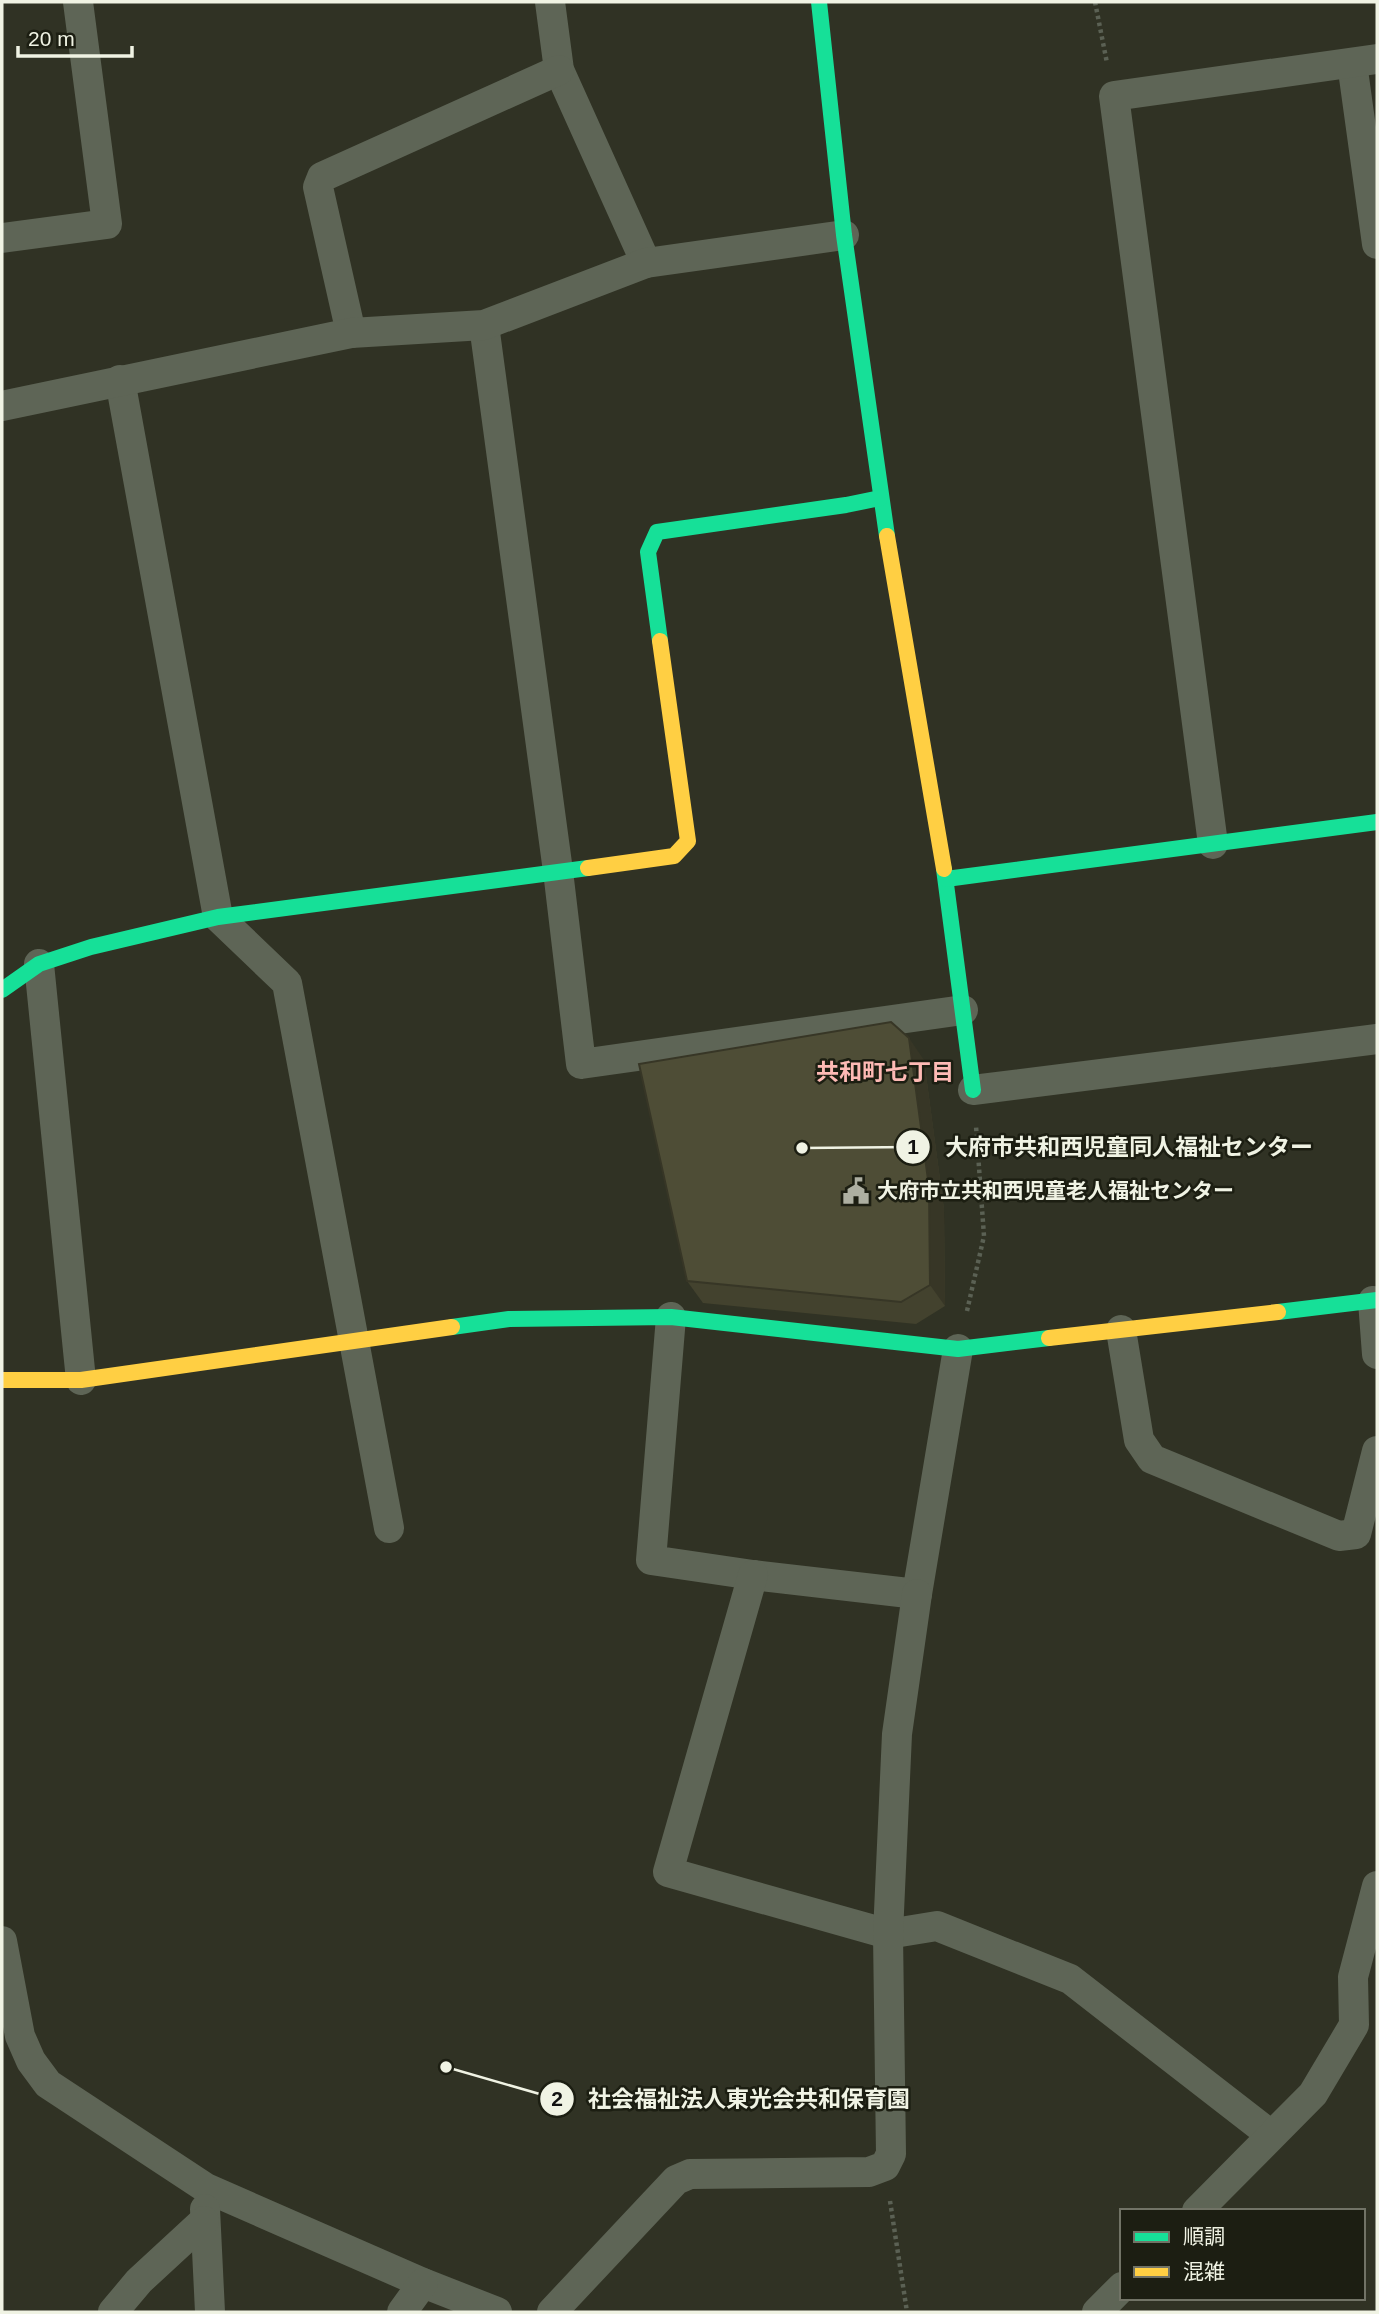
<svg xmlns="http://www.w3.org/2000/svg" width="1379" height="2314" font-family="Helvetica,'Noto Sans JP',sans-serif">
<style>
.lines{fill:none;stroke-linecap:round;stroke-linejoin:round}
.path{stroke:#5b6154;stroke-width:4.5;stroke-dasharray:3.5 3.5;stroke-linecap:butt}
.street{stroke:#5e6556;stroke-width:30}
.fast{stroke:#16e098;stroke-width:16}
.slow{stroke:#ffcf43;stroke-width:16}
.wall{fill:#43422e}
.shaded-wall{fill:#373626}
.building{fill:#4e4d36;stroke:#373626;stroke-width:2}
.labels{text-anchor:middle;stroke-width:5;stroke-linejoin:round;paint-order:stroke}
.poi-label{font-size:21px;font-weight:bold;fill:#f0f3e4;stroke:#1c1e12;text-anchor:start}
.neighbourhood-label{font-size:23px;font-weight:bold;fill:#febab5;stroke:#1c1e12}
.leader{fill:none;stroke:#f0f3e4;stroke-width:2.5}
.callout-dot{fill:#f0f3e4;stroke:#1c1e12;stroke-width:2.5}
.mark-label{font-size:21px;text-anchor:middle;font-weight:bold;fill:#111}
.callout-label{font-size:23px;text-anchor:middle;font-weight:bold;fill:#f0f3e4;stroke:#1c1e12;stroke-width:5;stroke-linejoin:round;paint-order:stroke}
</style>
<rect width="100%" height="100%" fill="#303224"/>
<g class="lines">
<!-- path -->
<g class="path">
<polyline points="1095,2 1107,63"/>
<polyline points="967,1311 984,1236 976,1126"/>
<polyline points="890,2201 907,2312"/>
</g>
<!-- street -->
<g class="street">
<polyline points="550,2 559,70 646,263"/>
<polyline points="1352,63 1377,244"/>
<polyline points="2,238 107,224 78,2"/>
<polyline points="484,325 558,871 581,1064 963,1010"/>
<polyline points="351,333 318,187 322,177 559,70"/>
<polyline points="120,380 218,917 287,983 389,1528"/>
<polyline points="2,406 351,333 484,325 646,263 844,235"/>
<polyline points="1213,844 1114,96 1377,59"/>
<polyline points="39,964 81,1380"/>
<polyline points="973,1090 1377,1039"/>
<polyline points="1373,1301 1377,1354"/>
<polyline points="671,1317 651,1560 753,1575 917,1594 958,1349"/>
<polyline points="1121,1330 1139,1440 1152,1459 1339,1536 1356,1534 1377,1451"/>
<polyline points="753,1575 668,1872 888,1934 937,1926 1070,1979 1271,2135"/>
<polyline points="2,1941 20,2036 31,2061 48,2084 206,2188 423,2283 497,2312"/>
<polyline points="205,2209 210,2312"/>
<polyline points="1197,2211 1313,2094 1354,2025 1353,1977 1377,1886"/>
<polyline points="113,2312 139,2281 204,2221"/>
<polyline points="402,2312 423,2283"/>
<polyline points="552,2312 676,2180 690,2174 869,2172 885,2166 891,2154 888,1934 897,1734 917,1594"/>
<polyline points="1097,2312 1122,2287"/>
</g>
<!-- fast -->
<g class="fast">
<polyline points="819,2 844,235 887,536"/>
<polyline points="660,641 648,552 657,532 846,505 880,498"/>
<polyline points="944,869 973,1090"/>
<polyline points="946,879 1377,822"/>
<polyline points="2,990 39,964 91,947 218,917 588,868"/>
<polyline points="1278,1312 1377,1300"/>
<polyline points="452,1327 509,1319 671,1317 958,1349 1049,1338"/>
</g>
<!-- slow -->
<g class="slow">
<polyline points="887,536 944,869"/>
<polyline points="588,868 674,856 688,841 660,641"/>
<polyline points="1049,1338 1278,1312"/>
<polyline points="2,1380 81,1380 452,1327"/>
</g>
</g>
<!-- wall -->
<polygon class="wall" points="924,1060 944,1209 945,1306 916,1324 703,1303 687,1281"/>
<!-- shaded-wall -->
<polygon class="shaded-wall" points="909,1038 924,1060 944,1209 945,1306 930,1285"/>
<!-- building -->
<polygon class="building" points="891,1022 909,1038 929,1187 930,1285 901,1302 687,1281 639,1064"/>
<!-- icons -->
<defs>
<symbol id="civic-bare" viewBox="-9 -9 18 18"><path d="M-.6-6.5H3V-4.5H.6V-3L4-1V1h2V6H-6V1h2V-1L-.6-3ZM-1.2 2.5V6h2.4V2.5Z" fill="#adafa1" stroke="#1c1e12" stroke-width="2.5" paint-order="stroke"/></symbol>
</defs>
<g fill-rule="evenodd">
<use href="#civic-bare" x="837" y="1172" width="38" height="38"/>
</g>
<g class="labels">
<!-- poi labels -->
<g class="poi-label">
<text x="877" y="1198">大府市立共和西児童老人福祉センター</text>
</g>
<!-- neighbourhood labels -->
<g class="neighbourhood-label">
<text x="885" y="1080">共和町七丁目</text>
</g>
</g>
<!-- callouts -->
<path class="leader" d="M802 1148L913 1147M446 2067L557 2099"/>
<g class="callout-dot">
<circle cx="802" cy="1148" r="7"/>
<circle cx="446" cy="2067" r="7"/>
<circle cx="913" cy="1147" r="18"/>
<circle cx="557" cy="2099" r="18"/>
</g>
<g class="mark-label">
<text x="913" y="1154">1</text>
<text x="557" y="2106">2</text>
</g>
<g class="callout-label">
<text x="1129" y="1155">大府市共和西児童同人福祉センター</text>
<text x="749" y="2107">社会福祉法人東光会共和保育園</text>
</g>
<!-- border -->
<rect width="1379" height="2314" fill="none" stroke="#f0f3e4" stroke-width="7"/>
<!-- legend -->
<rect x="1120" y="2209" width="245" height="91" fill="#1c1e12" stroke="#717366" stroke-width="2"/>
<rect x="1134" y="2232" width="35" height="10" fill="#16e098" stroke="#717366" stroke-width="2"/>
<text x="1183" y="2244" font-size="21" fill="#f0f3e4">順調</text>
<rect x="1134" y="2267" width="35" height="10" fill="#ffcf43" stroke="#717366" stroke-width="2"/>
<text x="1183" y="2279" font-size="21" fill="#f0f3e4">混雑</text>
<!-- scale -->
<path d="M18 46v10h114v-10" fill="none" stroke="#f0f3e4" stroke-width="3.5"/>
<text x="28" y="46" font-size="21" fill="#f0f3e4" stroke="#1c1e12" stroke-width="5" paint-order="stroke">20 m</text>
</svg>
